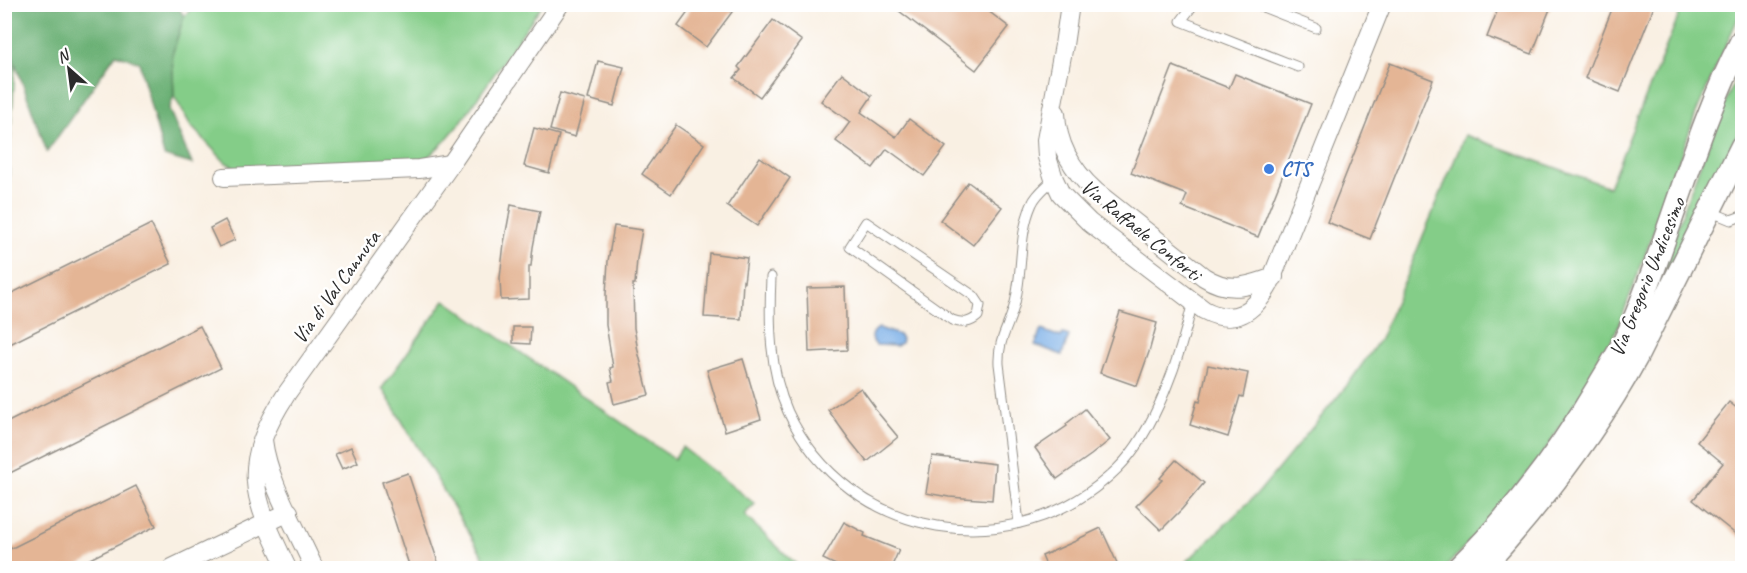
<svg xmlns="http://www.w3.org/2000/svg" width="1747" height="573" font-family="Caveat,sans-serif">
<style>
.green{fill:#84cd88;stroke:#587c5a;stroke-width:1.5}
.forest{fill:#6bb074;stroke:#4b6e50;stroke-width:1.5}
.water{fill:#78ade6;stroke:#526c88;stroke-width:1.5}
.building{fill:#e4b595}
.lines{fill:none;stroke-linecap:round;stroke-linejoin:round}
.service-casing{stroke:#928e87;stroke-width:11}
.minor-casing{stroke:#928e87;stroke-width:20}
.tertiary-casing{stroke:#928e87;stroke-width:25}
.service{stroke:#fff;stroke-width:9}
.minor{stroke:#fff;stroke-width:18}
.tertiary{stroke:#fff;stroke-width:22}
.shop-dot{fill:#3f7fe0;stroke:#fff;stroke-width:2}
.labels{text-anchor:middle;stroke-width:5;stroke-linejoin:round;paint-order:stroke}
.shop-label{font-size:21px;font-weight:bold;fill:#366cbe;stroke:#fff;text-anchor:start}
.street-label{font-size:21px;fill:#2b2b2b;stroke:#fff}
</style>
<rect width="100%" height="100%" fill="#fff"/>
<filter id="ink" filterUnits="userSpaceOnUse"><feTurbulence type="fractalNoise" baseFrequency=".0167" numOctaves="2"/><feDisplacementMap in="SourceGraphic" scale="12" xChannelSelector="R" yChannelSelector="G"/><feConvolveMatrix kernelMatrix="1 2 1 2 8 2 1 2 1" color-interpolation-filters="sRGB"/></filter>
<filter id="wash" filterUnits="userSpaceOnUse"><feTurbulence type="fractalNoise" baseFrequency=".008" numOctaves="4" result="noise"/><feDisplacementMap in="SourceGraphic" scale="24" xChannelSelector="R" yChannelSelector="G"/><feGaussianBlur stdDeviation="1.35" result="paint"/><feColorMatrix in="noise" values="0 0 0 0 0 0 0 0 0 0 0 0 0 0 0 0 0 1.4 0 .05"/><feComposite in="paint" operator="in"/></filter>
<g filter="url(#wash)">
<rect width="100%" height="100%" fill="#f9f0e3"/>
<!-- green -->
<g class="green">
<path d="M4 5H17C17 57 12 109 9 161 8 186 11 210 9 235L5 238Z"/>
<polygon points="196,5 542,5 461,122 444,142 428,157 410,165 240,171 225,162 191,126 174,96 172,55 184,16"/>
<polygon points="1683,5 1742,5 1742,9 1696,113 1664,204 1619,325 1594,375 1539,460 1496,513 1445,568 1180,568 1259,492 1349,383 1380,339 1465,135 1609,187"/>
<polygon points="1735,79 1742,86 1742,125 1642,323 1700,165"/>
<polygon points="445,300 674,459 682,447 755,504 744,515 800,568 490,568 382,388"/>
</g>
<!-- forest -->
<polygon class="forest" points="7,5 177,5 184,16 172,55 174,96 169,109 192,164 164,156 139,62 116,54 47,152 12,54"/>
<!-- water -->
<g class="water">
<path d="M879 328 899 335 902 339 901 343 897 346 876 345C870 339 871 332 879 328Z"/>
<polygon points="1041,330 1061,337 1063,334 1069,336 1062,355 1035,345"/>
</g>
<g id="blocks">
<!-- building -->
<g class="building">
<polygon points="694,4 738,4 706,47 678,26"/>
<polygon points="890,4 979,4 1009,27 976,70"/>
<polygon points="1500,4 1552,4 1532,54 1487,37"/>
<polygon points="1614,4 1655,4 1620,92 1585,78"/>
<polygon points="773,20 802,41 760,97 734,78 741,70 738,67"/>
<polygon points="598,61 624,67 614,106 588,99"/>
<polygon points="1390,63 1433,80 1370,239 1327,222"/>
<polygon points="1173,66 1229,88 1235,74 1311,104 1258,237 1182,207 1187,195 1131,173"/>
<polygon points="842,73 872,96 861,112 896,137 909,119 946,147 924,176 887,149 873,168 836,141 850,122 821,101"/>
<polygon points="560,93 585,100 575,137 550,130"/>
<polygon points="676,125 704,144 671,194 642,174"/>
<polygon points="534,128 559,135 549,173 524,166"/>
<polygon points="760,157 790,178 757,226 727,206"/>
<polygon points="968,182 1002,207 973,245 940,220"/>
<polygon points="511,205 540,211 533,247 531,266 529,266 529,299 501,300 500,278 504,243"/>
<polygon points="225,220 235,240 219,247 210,228"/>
<polygon points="151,224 171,264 4,347 4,297"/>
<polygon points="614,226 642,230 637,259 635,284 633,284 634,328 638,351 649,395 614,404 609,382 613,381 610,368 613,367 606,325 606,294 608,261"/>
<polygon points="709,253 747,258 744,282 743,281 741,319 704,317"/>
<polygon points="845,287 847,350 809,352 807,288"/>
<polygon points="1120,312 1157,323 1149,352 1137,386 1100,373"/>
<polygon points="200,326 221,368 4,476 4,424"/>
<polygon points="513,327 531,327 530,344 513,343"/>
<polygon points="743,359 761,419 725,431 707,370"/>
<polygon points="1208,365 1248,373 1243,397 1240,396 1228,437 1190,425 1197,401 1200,402"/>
<polygon points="861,388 875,407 874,408 898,437 867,462 851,442 828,410"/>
<polygon points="1729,402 1743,413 1743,540 1693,500 1723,463 1697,442"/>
<polygon points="1085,409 1110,440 1091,455 1057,479 1035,448 1067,426 1066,424"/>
<polygon points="351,447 358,462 342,469 335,454"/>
<polygon points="932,456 995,464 992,500 949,497 926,493"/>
<polygon points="1176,460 1204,483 1182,509 1161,530 1136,506 1162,480 1160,478"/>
<polygon points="408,473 440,568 410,568 382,482"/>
<polygon points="136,486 156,526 72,568 4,568 4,552"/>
<polygon points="844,522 865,533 864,536 899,550 891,568 842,568 823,559"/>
<polygon points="1101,528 1118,565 1111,568 1047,568 1042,556 1078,540 1078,539"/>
</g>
</g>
</g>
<g filter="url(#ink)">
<use href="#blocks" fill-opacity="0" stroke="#928e87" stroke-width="1.5"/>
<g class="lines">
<defs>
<g id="service">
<polyline points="1194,4 1181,21 1298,67"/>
<polyline points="1255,4 1316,28"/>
<polyline points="1709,211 1731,220 1742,216"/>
<path d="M866 222 974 296 980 305 978 316C970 323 963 324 952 320L850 247Z"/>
<path d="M771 277C769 322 769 370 788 412 848 541 1016 568 1117 469 1156 431 1181 354 1193 301"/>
<path d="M1019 523 999 364C998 341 1007 330 1013 310 1024 276 1017 237 1032 204 1036 194 1046 187 1054 179"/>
</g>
<g id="minor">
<path d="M1070 4 1064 45 1046 140 1047 157 1054 179 1061 194 1090 223 1204 310C1234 326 1254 312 1269 285L1382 4"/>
<path d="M1056 113C1057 144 1073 171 1095 191L1204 277C1229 293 1247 287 1274 277"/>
<polyline points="224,177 419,169 451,164"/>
<path d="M263 440C268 482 297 529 314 568"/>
<polyline points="172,568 289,512"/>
<path d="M287 568C252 495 239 467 287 393L451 164 560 4"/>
</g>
<g id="tertiary">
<path d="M1458 568C1513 514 1560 451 1599 385 1611 365 1623 346 1632 325 1672 231 1695 131 1742 40"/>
<path d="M1482 568C1541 503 1594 435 1636 358L1742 146"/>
</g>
</defs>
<!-- service casing -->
<use href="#service" class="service-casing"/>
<!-- minor casing -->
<use href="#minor" class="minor-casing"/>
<!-- tertiary casing -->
<use href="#tertiary" class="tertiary-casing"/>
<!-- service -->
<use href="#service" class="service"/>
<!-- minor -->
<use href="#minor" class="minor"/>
<!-- tertiary -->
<use href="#tertiary" class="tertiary"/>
</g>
</g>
<!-- markers -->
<circle class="shop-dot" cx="1269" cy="169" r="6"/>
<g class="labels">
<!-- shop labels -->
<g class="shop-label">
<text x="1281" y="176">CTS</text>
</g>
<!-- street labels -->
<g class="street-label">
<text transform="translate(1141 230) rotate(39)" y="7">Via Raffaele Conforti</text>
<text transform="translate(1647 277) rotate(-68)" y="7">Via Gregorio Undicesimo</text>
<text transform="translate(336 287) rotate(-54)" y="7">Via di Val Cannuta</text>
</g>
</g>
<!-- margin -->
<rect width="1747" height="573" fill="none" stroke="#fff" stroke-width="24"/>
<!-- north arrow -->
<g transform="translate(69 69) rotate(332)" stroke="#ffffff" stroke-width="4.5" paint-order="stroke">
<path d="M0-4.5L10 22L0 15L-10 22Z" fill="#2b2b2b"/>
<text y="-9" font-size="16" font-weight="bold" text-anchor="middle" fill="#2b2b2b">N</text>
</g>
</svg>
